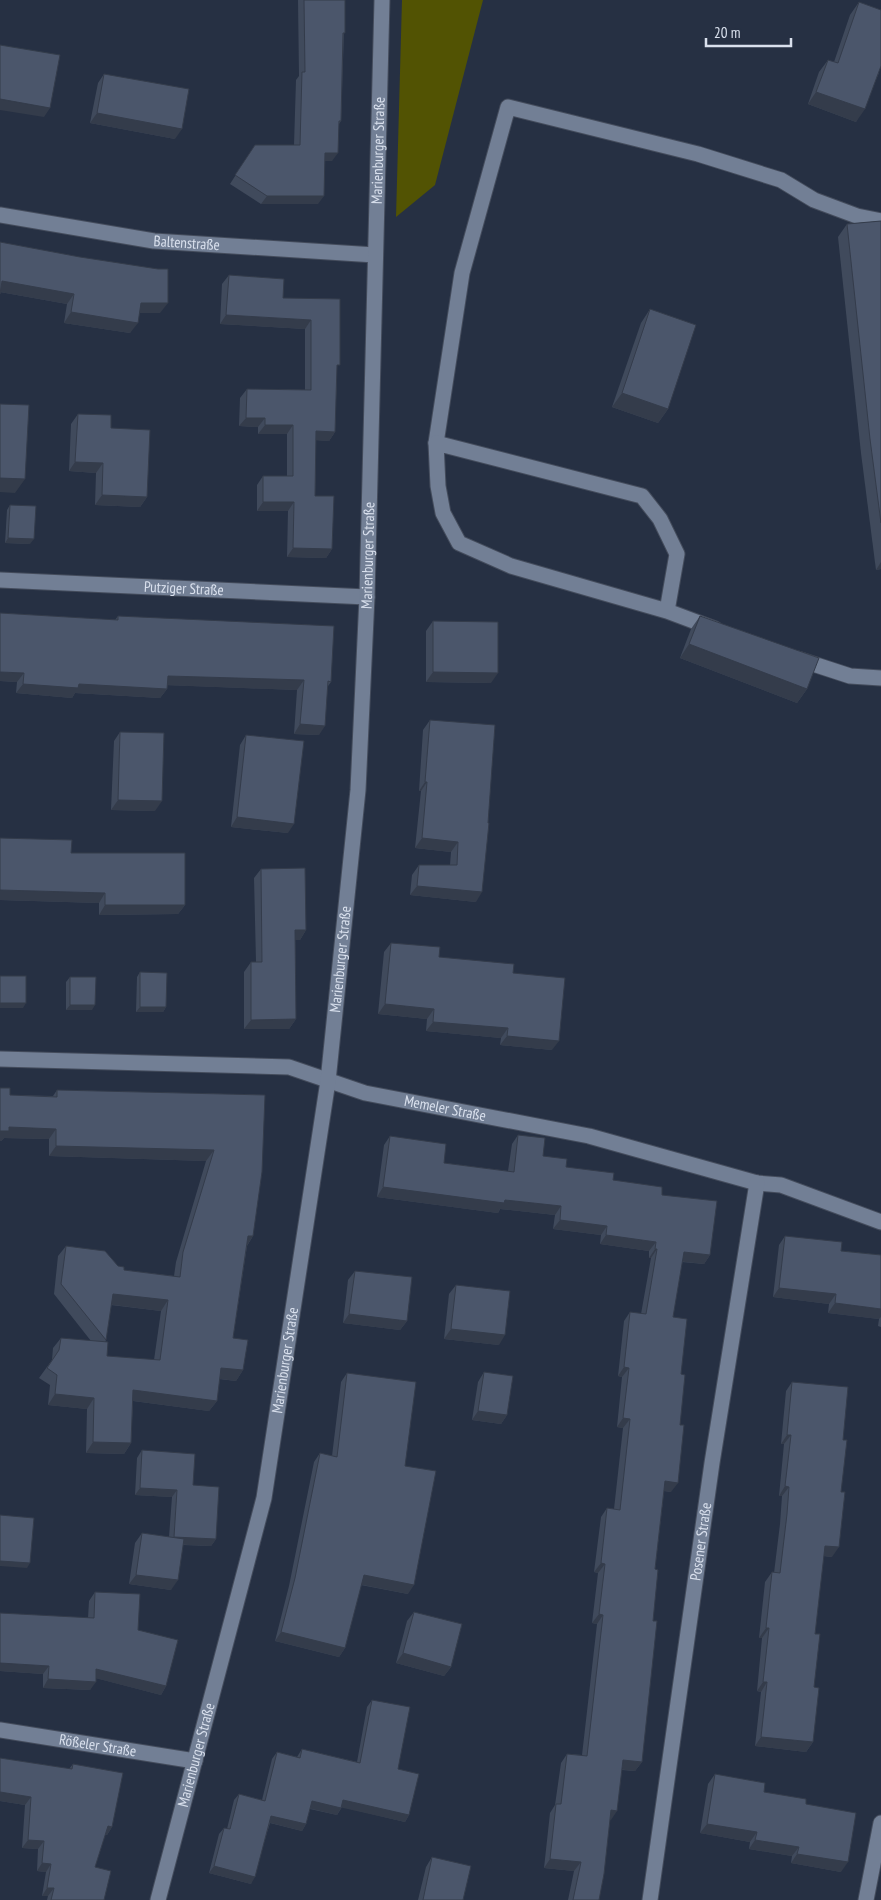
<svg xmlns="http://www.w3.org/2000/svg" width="881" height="1900" font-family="'PT Sans Narrow',sans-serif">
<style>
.green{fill:#525303}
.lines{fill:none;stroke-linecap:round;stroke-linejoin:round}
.minor-casing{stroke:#444c5c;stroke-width:17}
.minor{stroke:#727f95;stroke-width:15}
.wall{fill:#404a5c;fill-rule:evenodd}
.shaded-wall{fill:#343c4b}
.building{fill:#4b566b;stroke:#343c4b}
.labels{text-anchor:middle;stroke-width:5;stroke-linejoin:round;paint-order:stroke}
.street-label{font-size:15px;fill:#d9e0ed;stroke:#263043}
</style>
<rect width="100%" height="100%" fill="#263043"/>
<!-- green -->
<polygon class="green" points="402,0 483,0 435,185 396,217"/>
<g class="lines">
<defs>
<g id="minor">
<path id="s1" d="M0 215 154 241 375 255"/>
<polyline points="436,443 462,273 508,107 698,154 781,180 814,200 857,216 881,221"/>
<path id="s2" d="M0 580 367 597"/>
<polyline points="667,611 677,554 660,519 642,496 436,443 438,486 443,513 459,543 511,566 667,611 715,629"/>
<polyline points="798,659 850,676 881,678"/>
<path id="s3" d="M0 1059 289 1067 365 1093 589 1136 757 1183 781 1185 881 1222"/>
<path id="s4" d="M0 1730 195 1761"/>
<path id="s5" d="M158 1900 264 1498 328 1081 358 790 367 597 382 0"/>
<path id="s6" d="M650 1900 712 1463 757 1183"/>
<polyline points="866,1900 881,1823"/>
</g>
</defs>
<!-- minor casing -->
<use href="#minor" class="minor-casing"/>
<!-- minor -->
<use href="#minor" class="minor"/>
</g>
<!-- wall -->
<g class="wall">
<polygon points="298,0 345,0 341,121 339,124 332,161 324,161 318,204 261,204 230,184 255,145 294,145 296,80 299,76"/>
<polygon points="859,2 879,73 856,122 808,104 819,72 828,60 834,62 850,15"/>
<polygon points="104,74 175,139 90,123 98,83"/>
<polygon points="881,221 881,569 876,570 861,453 838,237 847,224"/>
<polygon points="0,242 160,313 139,313 130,333 64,323 67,304 0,292"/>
<polygon points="229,275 283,298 340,299 337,369 335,432 329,441 316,440 315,496 332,549 326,558 287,557 288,511 257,511 257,485 263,476 287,476 287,434 258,434 258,427 239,426 240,398 247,389 305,390 305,329 220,324 222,284"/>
<polygon points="650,309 668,409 658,423 612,407 641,323"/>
<polygon points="78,414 111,428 147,497 140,507 95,505 96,473 69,471 71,424"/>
<polygon points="10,505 30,544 5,543 7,510"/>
<polygon points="0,613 115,620 118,616 331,682 328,686 319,735 294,734 297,690 167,685 167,689 160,698 75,693 72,698 16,693 17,682 0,681"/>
<polygon points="700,616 807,689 797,703 680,658 691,629"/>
<polygon points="433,621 491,683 426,682 426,631"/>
<polygon points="430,720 476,902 410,895 412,875 419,865 450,865 451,852 415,848 421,791 419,791 423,730"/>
<polygon points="120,732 155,811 111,810 114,741"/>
<polygon points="246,735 288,833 231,827 240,745"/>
<polygon points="0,838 71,853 185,905 178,914 99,915 99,903 0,900"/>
<polygon points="261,869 306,930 300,940 295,940 296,1019 289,1029 244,1029 244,972 251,962 256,962 254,878"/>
<polygon points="391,943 439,957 513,973 552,1050 500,1045 501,1038 426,1031 427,1019 378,1014 384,952"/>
<polygon points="140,972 166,1007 163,1012 136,1012 137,977"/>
<polygon points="70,977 92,1010 66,1010 66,982"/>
<path d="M0 1088 10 1095 53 1096 57 1090 265 1095 253 1236 247 1246 233 1338 243 1370 236 1381 219 1379 217 1401 209 1411 133 1401 131 1443 124 1454 86 1453 87 1409 48 1405 50 1385 39 1378 52 1360 53 1348 61 1338 91 1341 54 1294 58 1256 66 1246 118 1266 124 1270 174 1276 176 1262 206 1161 49 1156V1139L4 1138 1 1141H0ZM111 1305 161 1311 154 1360 107 1356 105 1342 106 1340Z"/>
<polygon points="518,1135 543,1156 566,1167 662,1195 710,1255 704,1264 682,1262 673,1317 681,1374 671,1492 664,1491 655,1569 653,1621 642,1762 635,1771 622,1770 610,1820 599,1900 568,1900 574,1871 544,1868 550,1813 555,1805 561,1763 567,1754 582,1755 597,1624 592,1623 598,1573 594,1572 601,1517 607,1508 614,1509 623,1428 617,1427 622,1377 618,1376 624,1321 630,1312 641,1314 651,1258 649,1258 649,1251 600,1244 601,1235 553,1229 555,1215 500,1209 498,1213 377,1197 384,1145 390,1136 444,1163 508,1171 512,1144"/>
<polygon points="785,1236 841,1251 881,1255 881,1327 878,1326 879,1319 828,1313 829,1304 773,1297 779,1245"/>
<polygon points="355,1271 407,1321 400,1330 343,1323 348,1280"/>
<polygon points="456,1285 499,1345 444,1339 449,1294"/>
<polygon points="484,1372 507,1415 501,1424 472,1420 478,1382"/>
<polygon points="347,1373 405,1466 408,1594 361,1585 345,1648 339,1657 275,1641 289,1586 314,1462 320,1453 332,1456 341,1382"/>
<polygon points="792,1382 832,1557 823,1556 815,1634 813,1742 806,1752 755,1746 761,1692 757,1691 762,1638 759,1638 765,1582 772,1572 774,1573 780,1524 782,1496 779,1496 784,1444 781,1444 786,1391"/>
<polygon points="142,1450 193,1485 216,1539 211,1546 183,1545 171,1590 129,1584 135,1543 142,1533 169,1537 172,1497 135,1495 137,1458"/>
<polygon points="95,1592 138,1630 166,1686 161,1695 96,1678 90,1690 43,1688 43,1674 0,1671 88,1618 89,1601"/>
<polygon points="414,1612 451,1667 444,1676 396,1663 407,1621"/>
<polygon points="372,1700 398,1769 409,1815 405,1822 342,1807 337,1815 310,1809 306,1824 302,1831 270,1823 251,1884 209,1873 219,1834 224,1828 227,1829 234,1800 239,1794 262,1800 272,1759 277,1752 297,1757 302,1749 357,1762 367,1707"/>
<polygon points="0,1758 69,1769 73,1764 112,1827 107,1835 105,1835 95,1867 104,1900 47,1900 48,1896 42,1896 46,1872 37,1871 38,1849 22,1848 25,1805 0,1801"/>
<polygon points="715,1774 764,1792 806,1804 841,1872 791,1863 792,1856 749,1849 750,1842 700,1833 708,1784"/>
<polygon points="432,1857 463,1900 418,1900 426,1867"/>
</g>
<!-- shaded-wall -->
<g class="shaded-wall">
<polygon points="816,92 865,109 856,122 808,104"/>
<polygon points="0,99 50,108 44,117 0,110"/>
<polygon points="97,113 182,129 175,139 90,123"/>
<polygon points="325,153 338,153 332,161 319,161"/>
<polygon points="267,196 324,196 318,204 261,204"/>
<polygon points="2,281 74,294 67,304 0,292"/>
<polygon points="141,303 168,303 160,313 134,313"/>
<polygon points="71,312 138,323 130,333 64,323"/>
<polygon points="226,315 311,320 305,329 220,324"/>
<polygon points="622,393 668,409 658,423 612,407"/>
<polygon points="246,418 265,418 258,427 239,426"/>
<polygon points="265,425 293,425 287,434 258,434"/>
<polygon points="316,431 335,432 329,441 310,440"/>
<polygon points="75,462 103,463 96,473 69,471"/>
<polygon points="0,478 25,479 15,493 0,492"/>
<polygon points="102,495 147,497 140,507 95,505"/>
<polygon points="263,502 294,502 288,511 257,511"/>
<polygon points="8,538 34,539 30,544 5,543"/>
<polygon points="293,548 332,549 326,558 287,557"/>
<polygon points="881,562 881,569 876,570"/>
<polygon points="689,644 807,689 797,703 680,658"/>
<polygon points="0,672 24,673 17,682 0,681"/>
<polygon points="433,672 498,673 491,683 426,682"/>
<polygon points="168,676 304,680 297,690 161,685"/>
<polygon points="23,684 79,684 167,689 160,698 75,693 72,698 16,693"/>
<polygon points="300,724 325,726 319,735 294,734"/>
<polygon points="425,782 427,782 421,791 419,791"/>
<polygon points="118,800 162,801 155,811 111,810"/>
<polygon points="237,817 294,824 288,833 231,827"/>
<polygon points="422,838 458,842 451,852 415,848"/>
<polygon points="417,886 482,892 476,902 410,895"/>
<polygon points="0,890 105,893 99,903 0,900"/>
<polygon points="105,905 185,905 178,914 99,915"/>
<polygon points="295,930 306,930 300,940 289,940"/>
<polygon points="0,1003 26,1003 23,1008 0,1008"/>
<polygon points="385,1004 434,1009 427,1019 378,1014"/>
<polygon points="70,1005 95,1005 92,1010 66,1010"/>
<polygon points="140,1007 166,1007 163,1012 136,1012"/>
<polygon points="296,1019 289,1029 244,1029 251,1020"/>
<polygon points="433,1022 508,1028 501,1038 426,1031"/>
<polygon points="507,1036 559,1041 552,1050 500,1045"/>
<polygon points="9,1127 56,1129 49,1139 4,1138 1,1141 0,1141 0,1131"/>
<polygon points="56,1146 214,1150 206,1161 49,1156"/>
<polygon points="383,1187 505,1200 561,1206 555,1215 500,1209 498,1213 377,1197"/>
<polygon points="560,1220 607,1226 601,1235 553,1229"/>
<polygon points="606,1235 656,1242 649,1251 600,1244"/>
<polygon points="248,1236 253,1236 246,1247"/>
<polygon points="655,1249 657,1249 651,1258 649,1258"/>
<polygon points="684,1252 710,1255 704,1264 677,1261"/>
<polygon points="779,1288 836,1294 829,1304 773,1297"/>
<polygon points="113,1294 168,1300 161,1311 106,1304"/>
<polygon points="835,1303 881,1309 881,1317 879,1319 828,1313"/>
<polygon points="349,1314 407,1321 400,1330 343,1323"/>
<polygon points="451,1329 505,1335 499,1345 444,1339"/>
<polygon points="624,1367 629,1368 622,1377 618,1376"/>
<polygon points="221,1368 243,1370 236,1381 214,1378"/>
<polygon points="133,1390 217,1401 209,1411 126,1400"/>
<polygon points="55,1394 94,1398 87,1409 48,1405"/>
<polygon points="478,1411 507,1415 501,1424 472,1420"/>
<polygon points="623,1418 630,1419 623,1428 617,1427"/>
<polygon points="787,1435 791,1435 784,1444 781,1444"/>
<polygon points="93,1442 131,1443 124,1454 86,1453"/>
<polygon points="665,1481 678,1483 671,1492 658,1490"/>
<polygon points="785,1486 789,1487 782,1496 779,1496"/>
<polygon points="140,1488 177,1490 172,1497 135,1495"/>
<polygon points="174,1537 216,1539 211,1546 169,1544"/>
<polygon points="825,1546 839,1547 832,1557 818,1555"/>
<polygon points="0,1561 30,1563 27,1568 0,1566"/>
<polygon points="601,1563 605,1564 598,1573 594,1572"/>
<polygon points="136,1575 178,1580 171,1590 129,1584"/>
<polygon points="364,1575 414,1585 408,1594 358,1584"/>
<polygon points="599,1614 603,1615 597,1624 592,1623"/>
<polygon points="766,1628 769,1628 762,1638 759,1638"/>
<polygon points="281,1632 345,1648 339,1657 275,1641"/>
<polygon points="403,1653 451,1667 444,1676 396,1663"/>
<polygon points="0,1663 49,1666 43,1674 0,1671"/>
<polygon points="96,1669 166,1686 161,1695 91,1677"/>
<polygon points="48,1679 96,1682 90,1690 43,1688"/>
<polygon points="763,1682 767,1682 761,1692 757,1691"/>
<polygon points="761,1737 813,1742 806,1752 755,1746"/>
<polygon points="623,1760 642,1762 635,1771 617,1769"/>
<polygon points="0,1792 31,1797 25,1805 0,1801"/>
<polygon points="343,1800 409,1815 405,1822 339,1807"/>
<polygon points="312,1801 341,1808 337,1815 308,1808"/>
<polygon points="611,1810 617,1811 611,1820 605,1819"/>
<polygon points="271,1816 306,1824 302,1831 267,1822"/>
<polygon points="707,1824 757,1832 750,1842 700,1833"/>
<polygon points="108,1826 112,1827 107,1835 102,1834"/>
<polygon points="28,1840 44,1841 38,1849 22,1848"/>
<polygon points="755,1840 799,1847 792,1856 749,1849"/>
<polygon points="797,1854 848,1862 841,1872 791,1863"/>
<polygon points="550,1859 581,1862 574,1871 544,1868"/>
<polygon points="42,1863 51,1864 46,1872 37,1871"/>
<polygon points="214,1866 255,1877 251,1884 209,1873"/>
<polygon points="47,1888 54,1888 48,1896 42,1896"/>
</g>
<!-- building -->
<g class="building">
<polygon points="304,0 345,0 345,33 343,33 341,121 339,121 338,153 325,153 324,196 267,196 235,175 255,145 300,145 302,72 305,72"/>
<polygon points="859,2 881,10 881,66 865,109 816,92 828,60 838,63"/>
<polygon points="0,45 60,55 50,108 0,99"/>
<polygon points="104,74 189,89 182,129 97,113"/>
<polygon points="881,221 881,523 870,439 847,224"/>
<polygon points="0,242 80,257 158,269 168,269 168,303 141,303 138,323 71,312 74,294 2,281 0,294"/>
<polygon points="229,275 284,279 283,298 340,299 340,365 337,365 335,432 316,431 315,496 334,496 332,549 293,548 294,502 263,502 263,476 293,476 293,425 265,425 265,418 246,418 247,389 311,390 311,320 226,315"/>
<polygon points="650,309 696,325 668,409 622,393"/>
<polygon points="0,404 29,405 25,479 0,478"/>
<polygon points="78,414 111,415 111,428 150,430 147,497 102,495 103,463 75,462"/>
<polygon points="10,505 36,506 34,539 8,538"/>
<polygon points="0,613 118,620 118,616 334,626 331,682 328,681 325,726 300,724 304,680 168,676 167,689 79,684 78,688 23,684 24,673 0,672"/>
<polygon points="700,616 819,658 807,689 689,644"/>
<polygon points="433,621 498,622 498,673 433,672"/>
<polygon points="430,720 495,725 488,823 489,823 482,892 417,886 419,865 457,865 458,842 422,838 427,782 425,782"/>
<polygon points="120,732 164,733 162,801 118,800"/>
<polygon points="246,735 304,741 294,824 237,817"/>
<polygon points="0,838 72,840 71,853 185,853 185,905 105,905 105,893 0,890"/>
<polygon points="305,868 306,930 295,930 296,1019 251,1020 251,962 262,962 261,869"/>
<polygon points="391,943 440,947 439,957 514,964 513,973 565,978 559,1041 507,1036 508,1028 433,1022 434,1009 385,1004"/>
<polygon points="140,972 167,973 166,1007 140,1007"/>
<rect x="0" y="976" width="26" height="27"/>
<polygon points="70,977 96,977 95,1005 70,1005"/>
<polygon points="0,1088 10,1088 10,1095 57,1097 57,1090 265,1095 262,1172 253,1236 248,1236 233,1338 248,1340 243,1370 221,1368 217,1401 133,1390 131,1443 93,1442 94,1398 55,1394 57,1375 47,1368 59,1350 61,1338 108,1342 107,1356 160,1360 168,1300 113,1294 106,1340 61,1284 66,1246 105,1251 118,1266 124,1267 124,1270 180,1277 183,1252 214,1150 56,1146 56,1129 9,1127 9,1131 0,1131"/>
<polygon points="518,1135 545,1138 543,1156 567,1159 566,1167 614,1173 613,1180 662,1187 662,1195 717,1201 710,1255 684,1252 673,1317 687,1319 681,1374 685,1375 680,1425 684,1425 678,1483 665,1481 655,1569 658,1570 653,1621 657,1621 642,1762 623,1760 617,1811 611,1810 604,1874 599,1900 573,1900 581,1862 550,1859 556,1804 561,1804 567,1754 587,1756 603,1615 599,1614 605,1564 601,1563 607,1508 620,1510 630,1419 623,1418 629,1368 624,1367 630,1312 646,1314 657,1249 655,1249 656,1242 606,1235 607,1226 560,1220 561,1206 505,1200 504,1203 383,1187 390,1136 446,1144 444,1163 514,1172"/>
<polygon points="785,1236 842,1242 841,1251 881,1255 881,1309 835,1303 836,1294 779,1288"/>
<polygon points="355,1271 412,1277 407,1321 349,1314"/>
<polygon points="456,1285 510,1291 505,1335 451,1329"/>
<polygon points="484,1372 513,1376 507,1415 478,1411"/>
<polygon points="347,1373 416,1382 405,1466 436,1471 414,1585 364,1575 345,1648 281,1632 295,1578 320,1453 337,1457"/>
<polygon points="792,1382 848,1387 843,1440 847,1440 841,1492 845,1492 839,1547 825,1546 815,1634 820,1634 814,1687 819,1688 813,1742 761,1737 767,1682 763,1682 769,1628 766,1628 772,1572 780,1573 787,1514 789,1487 785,1486 791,1435 787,1435"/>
<polygon points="142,1450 195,1454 193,1485 219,1487 216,1539 174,1537 177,1490 140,1488"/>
<polygon points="0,1515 34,1518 30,1563 0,1561"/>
<polygon points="142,1533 184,1539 178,1580 136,1575"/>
<polygon points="95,1592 140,1594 138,1630 178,1640 166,1686 96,1669 96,1682 48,1679 49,1666 0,1663 0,1613 94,1618"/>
<polygon points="414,1612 462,1624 451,1667 403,1653"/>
<polygon points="372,1700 410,1707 398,1769 419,1774 409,1815 343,1800 341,1808 312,1801 306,1824 271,1816 255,1877 214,1866 224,1828 230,1829 239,1794 265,1801 277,1752 300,1758 302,1749 360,1763"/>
<polygon points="0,1758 72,1769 73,1764 123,1773 112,1827 108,1826 95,1867 111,1871 104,1900 51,1900 54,1888 47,1888 51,1864 42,1863 44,1841 28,1840 31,1797 0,1792"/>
<polygon points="715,1774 765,1783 764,1792 806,1799 806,1804 856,1813 848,1862 797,1854 799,1847 755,1840 757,1832 707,1824"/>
<polygon points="432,1857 471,1866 463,1900 423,1900"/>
</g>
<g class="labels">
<!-- street labels -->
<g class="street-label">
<text dy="5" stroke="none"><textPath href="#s5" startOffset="1770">Marienburger Straße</textPath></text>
<text dy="5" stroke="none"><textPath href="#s1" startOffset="189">Baltenstraße</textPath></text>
<text dy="5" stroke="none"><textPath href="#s5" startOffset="1365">Marienburger Straße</textPath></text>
<text dy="5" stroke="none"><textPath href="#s2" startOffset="184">Putziger Straße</textPath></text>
<text dy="5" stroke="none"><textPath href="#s5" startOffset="960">Marienburger Straße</textPath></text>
<text dy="5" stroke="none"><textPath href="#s3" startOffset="451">Memeler Straße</textPath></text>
<text dy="5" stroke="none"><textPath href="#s5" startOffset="555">Marienburger Straße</textPath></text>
<text dy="5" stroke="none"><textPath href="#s6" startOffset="362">Posener Straße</textPath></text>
<text dy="5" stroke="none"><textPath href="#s4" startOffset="99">Rößeler Straße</textPath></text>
<text dy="5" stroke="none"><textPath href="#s5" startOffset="150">Marienburger Straße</textPath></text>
</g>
</g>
<!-- scale -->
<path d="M706 38v8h85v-8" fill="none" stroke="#d9e0ed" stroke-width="2.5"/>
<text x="714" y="38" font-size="15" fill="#d9e0ed" stroke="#263043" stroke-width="4" paint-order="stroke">20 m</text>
</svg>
